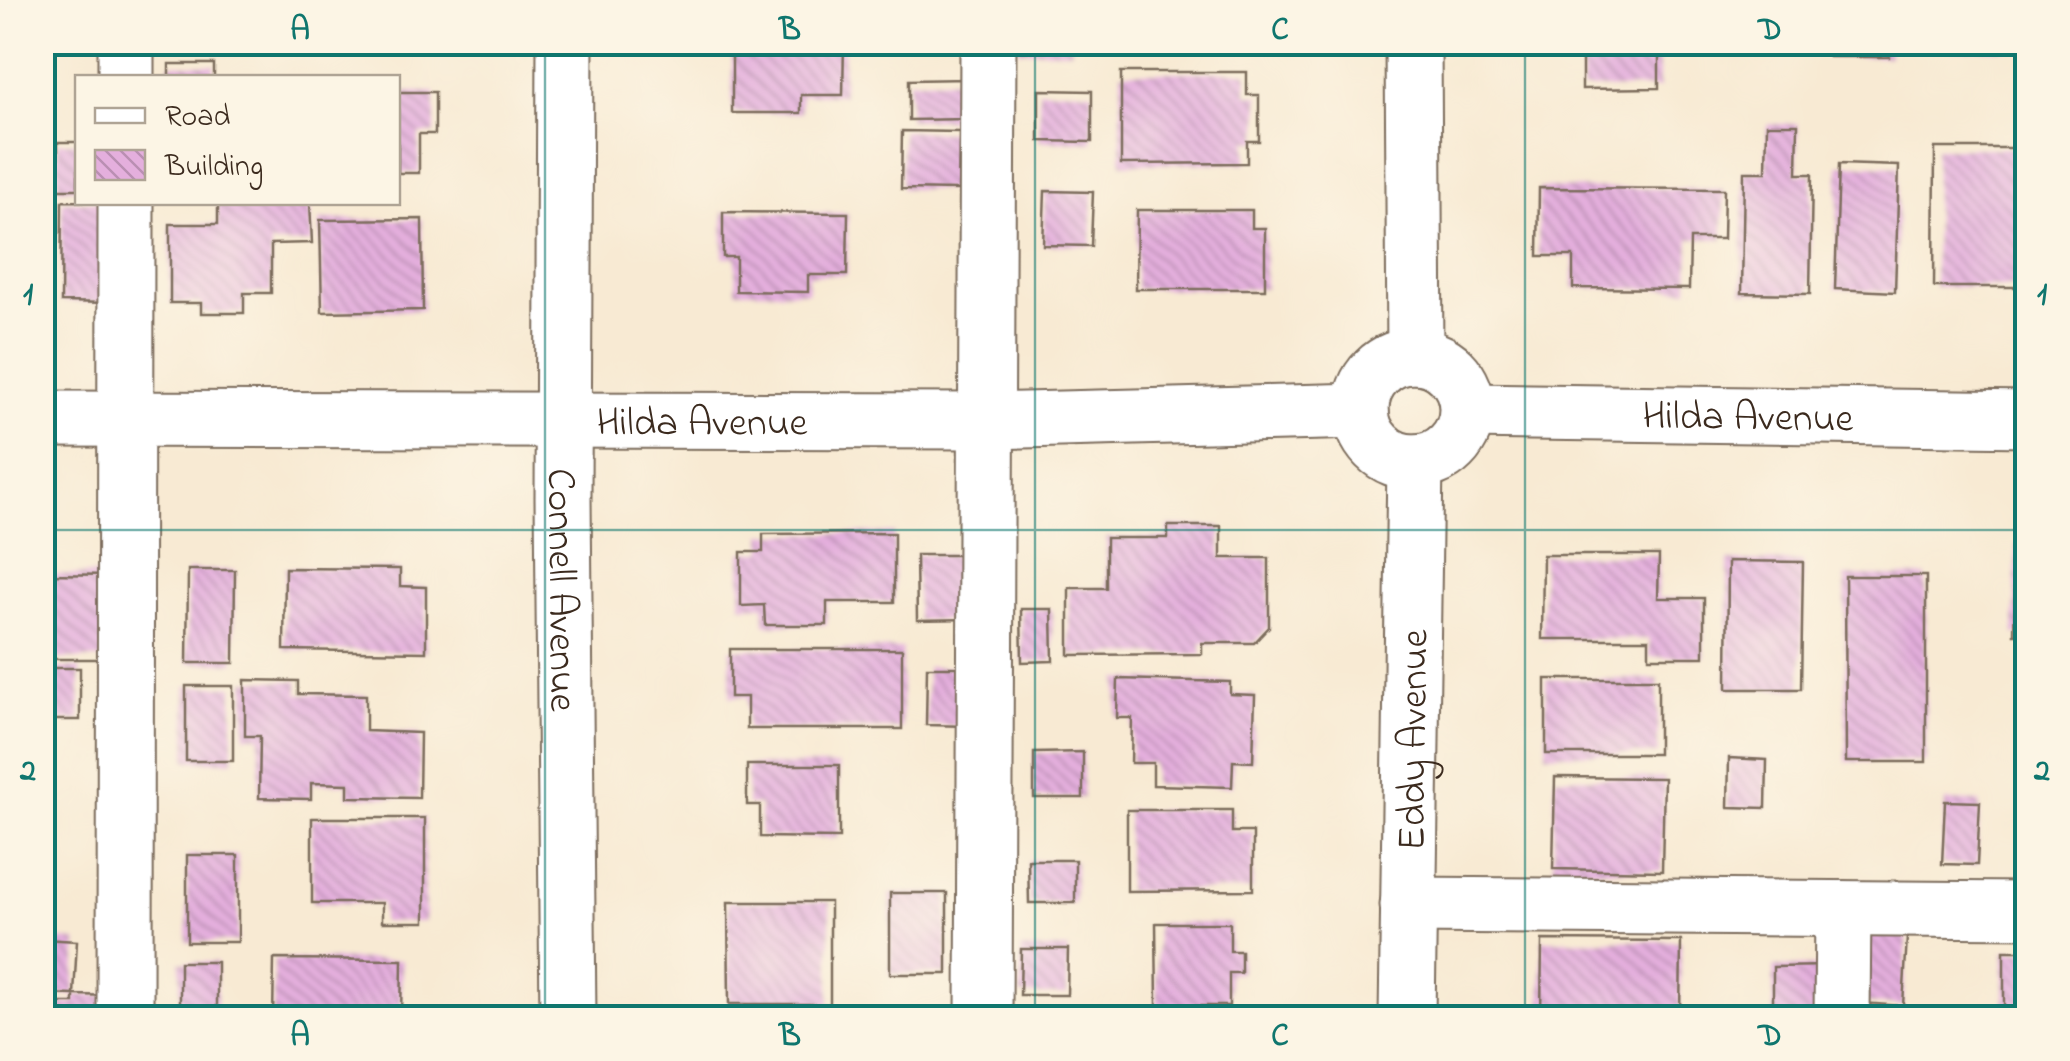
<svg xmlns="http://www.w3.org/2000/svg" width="2070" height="1061" font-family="'Indie Flower',sans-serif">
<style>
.building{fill:url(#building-back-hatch)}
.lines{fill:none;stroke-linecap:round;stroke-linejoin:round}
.minor-casing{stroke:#7d6d5d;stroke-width:59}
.minor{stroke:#fff;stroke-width:55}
.grid{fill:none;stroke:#0f766e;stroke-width:2.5;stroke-opacity:0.55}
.labels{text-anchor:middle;stroke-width:10;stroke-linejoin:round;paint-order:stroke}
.street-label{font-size:40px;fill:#3b2a1e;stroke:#fcf5e5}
.neatline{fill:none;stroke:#0f766e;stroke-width:4}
.grid-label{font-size:32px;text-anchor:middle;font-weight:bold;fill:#0f766e}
</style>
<defs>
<pattern id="building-back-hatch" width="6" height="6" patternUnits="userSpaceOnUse" patternTransform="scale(2.5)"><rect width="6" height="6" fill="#e4afdd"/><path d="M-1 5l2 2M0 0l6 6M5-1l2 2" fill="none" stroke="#ba8fb3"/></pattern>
</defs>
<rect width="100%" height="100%" fill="#fcf5e5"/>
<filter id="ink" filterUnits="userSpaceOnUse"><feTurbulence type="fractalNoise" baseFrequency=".01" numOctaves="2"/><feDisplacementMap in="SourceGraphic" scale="20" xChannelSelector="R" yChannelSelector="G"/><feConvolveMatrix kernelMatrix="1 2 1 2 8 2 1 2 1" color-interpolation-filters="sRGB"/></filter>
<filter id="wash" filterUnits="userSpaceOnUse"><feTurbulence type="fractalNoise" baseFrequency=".0048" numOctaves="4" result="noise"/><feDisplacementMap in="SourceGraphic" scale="40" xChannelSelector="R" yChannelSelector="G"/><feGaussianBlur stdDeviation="2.25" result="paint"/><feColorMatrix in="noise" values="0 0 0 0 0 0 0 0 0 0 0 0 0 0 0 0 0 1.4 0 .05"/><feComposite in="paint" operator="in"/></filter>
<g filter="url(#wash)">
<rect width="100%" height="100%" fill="#f8ead3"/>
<g id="blocks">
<!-- building -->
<g class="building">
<polygon points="193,42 252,42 252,47 193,48"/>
<polygon points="732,42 844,42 843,95 801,95 801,113 732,113"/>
<rect x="1019" y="42" width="52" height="9"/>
<polygon points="1582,42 1659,42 1659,88 1582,89"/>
<rect x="1829" y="42" width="60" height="15"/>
<rect x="1950" y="42" width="72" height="8"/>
<rect x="169" y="64" width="45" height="14"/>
<polygon points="1121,72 1247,72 1247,95 1259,95 1259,141 1247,141 1247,163 1121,164"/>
<polygon points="968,79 969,119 909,120 909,80"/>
<polygon points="1039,90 1092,91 1092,142 1039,141"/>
<polygon points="398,92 435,92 435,134 419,134 419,173 398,173"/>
<polygon points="1767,124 1798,124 1797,174 1812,174 1810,294 1742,293 1744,172 1766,172"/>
<polygon points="902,131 959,132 958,190 901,189"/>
<rect x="58" y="142" width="20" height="47"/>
<polygon points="1935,148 2028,148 2028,287 1934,287"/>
<polygon points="1839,164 1899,166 1895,292 1835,289"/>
<polygon points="1539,188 1724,189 1723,239 1690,239 1689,289 1573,288 1573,256 1538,256"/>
<polygon points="1045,191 1093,192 1091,246 1043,245"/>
<polygon points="62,201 115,202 113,303 61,302"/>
<polygon points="218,202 310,202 312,243 271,244 271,293 244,293 244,313 201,313 201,303 170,303 170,224 218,224"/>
<polygon points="1137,210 1252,210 1252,228 1265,228 1265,289 1136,289"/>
<polygon points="723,212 848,213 847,275 808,275 808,292 736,291 736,257 723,257"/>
<polygon points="422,219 423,310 322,312 320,220"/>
<polygon points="1168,526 1221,526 1221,558 1269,558 1269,627 1254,643 1202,643 1202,654 1069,655 1069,588 1106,588 1106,538 1168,538"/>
<polygon points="894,533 894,602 827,602 827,625 765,625 764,605 741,606 741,552 763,552 763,534"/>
<polygon points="2016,543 2028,543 2028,634 2014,634"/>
<polygon points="916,555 971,555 972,619 917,620"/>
<polygon points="1543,555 1659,555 1658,598 1704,598 1704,657 1649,657 1649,639 1542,639"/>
<polygon points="1728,561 1803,562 1801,689 1727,689"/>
<polygon points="285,568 400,569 400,586 426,587 426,652 284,650"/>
<polygon points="188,570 235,570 234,663 187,663"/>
<polygon points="45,574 115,575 114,659 45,659"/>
<polygon points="1845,576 1926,576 1926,762 1846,762"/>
<polygon points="1021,609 1052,609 1053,661 1022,662"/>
<polygon points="730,649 902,649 902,729 747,729 747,697 730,697"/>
<polygon points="927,667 971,667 970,726 926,725"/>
<rect x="42" y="668" width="38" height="52"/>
<polygon points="1118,679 1230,682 1230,694 1255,695 1253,762 1233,761 1232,787 1153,785 1153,763 1131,763 1132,718 1117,718"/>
<rect x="1546" y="679" width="112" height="75"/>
<polygon points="245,680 298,681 298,694 366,695 366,731 420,733 419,798 348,797 348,784 311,783 311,799 259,798 260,736 245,736"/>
<rect x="186" y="686" width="47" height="75"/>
<polygon points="1083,752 1083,798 1034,798 1034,753"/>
<polygon points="1729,758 1767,760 1766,808 1728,807"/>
<polygon points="747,765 839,765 839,838 760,837 760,805 747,805"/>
<polygon points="1555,777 1664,778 1662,871 1553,869"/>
<polygon points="1945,801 1980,802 1977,865 1942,864"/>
<polygon points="1127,810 1232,810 1232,832 1253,832 1253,890 1127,891"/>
<polygon points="312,818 425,818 425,922 382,922 382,903 312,903"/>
<rect x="187" y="855" width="51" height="87"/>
<polygon points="1028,860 1075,860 1075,903 1029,903"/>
<rect x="890" y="893" width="57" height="81"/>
<polygon points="728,902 830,902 830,1004 729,1004"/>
<polygon points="1156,923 1230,923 1230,951 1241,951 1241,973 1229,973 1229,1006 1157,1006"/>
<polygon points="1867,933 1907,936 1903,1006 1862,1003"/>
<polygon points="42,939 77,941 74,995 119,996 119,1018 42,1018 42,1003 74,1003 74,995 42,994"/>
<polygon points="1542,940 1681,941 1680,1018 1541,1018"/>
<polygon points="1021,949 1068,949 1067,995 1020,995"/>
<rect x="2004" y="951" width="24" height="67"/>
<polygon points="274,959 402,960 401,1018 273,1018"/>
<rect x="180" y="962" width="37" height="54"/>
<polygon points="1828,966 1828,1018 1773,1018 1773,967"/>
</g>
</g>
</g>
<g filter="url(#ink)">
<use href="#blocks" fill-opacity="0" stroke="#7d6d5d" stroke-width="2.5"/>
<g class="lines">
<defs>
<g id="minor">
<polyline points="126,42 126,78"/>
<path id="s1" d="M565 42 563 498 568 1018"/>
<polyline points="1413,42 1415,356"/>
<circle cx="1414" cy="409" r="53"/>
<path id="s2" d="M1468 411 2028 419"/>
<path id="s3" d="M42 419 988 421 1361 411"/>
<polyline points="1408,905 2028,910"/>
<polyline points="125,1018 126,202"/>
<polyline points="984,1018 988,42"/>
<path id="s4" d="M1407 1018 1415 462"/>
<polyline points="1842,1018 1843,909"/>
</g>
</defs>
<!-- minor casing -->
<use href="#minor" class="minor-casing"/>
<!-- minor -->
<use href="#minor" class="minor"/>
</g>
</g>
<!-- grid -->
<path class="grid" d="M545 42V1018M1035 42V1018M1525 42V1018M42 530H2028"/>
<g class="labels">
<!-- street labels -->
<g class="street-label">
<text dy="14" stroke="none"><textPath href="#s2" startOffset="280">Hilda Avenue</textPath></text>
<text dy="14" stroke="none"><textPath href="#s3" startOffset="660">Hilda Avenue</textPath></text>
<text dy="14" stroke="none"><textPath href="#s1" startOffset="548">Connell Avenue</textPath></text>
<text dy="14" stroke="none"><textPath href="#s4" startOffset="278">Eddy Avenue</textPath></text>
</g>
</g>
<!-- margin -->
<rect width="2070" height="1061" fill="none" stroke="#fcf5e5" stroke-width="110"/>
<!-- legend -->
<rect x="75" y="75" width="325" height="130" fill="#fcf5e5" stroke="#afa495" stroke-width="2.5"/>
<rect x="95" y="108" width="50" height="15" fill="#ffffff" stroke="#afa495" stroke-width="2.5"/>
<text x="165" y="125" font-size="30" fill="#3b2a1e">Road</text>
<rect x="95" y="150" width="50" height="30" fill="url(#building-back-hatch)" stroke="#afa495" stroke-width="2.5"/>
<text x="165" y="175" font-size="30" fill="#3b2a1e">Building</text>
<rect x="55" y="55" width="1960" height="951" class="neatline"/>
<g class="grid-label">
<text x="300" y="39">A</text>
<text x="790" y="39">B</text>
<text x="1280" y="39">C</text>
<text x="1770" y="39">D</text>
<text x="28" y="304">1</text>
<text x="2042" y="304">1</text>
<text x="28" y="780">2</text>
<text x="2042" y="780">2</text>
<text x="300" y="1045">A</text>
<text x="790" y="1045">B</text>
<text x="1280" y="1045">C</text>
<text x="1770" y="1045">D</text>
</g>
</svg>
